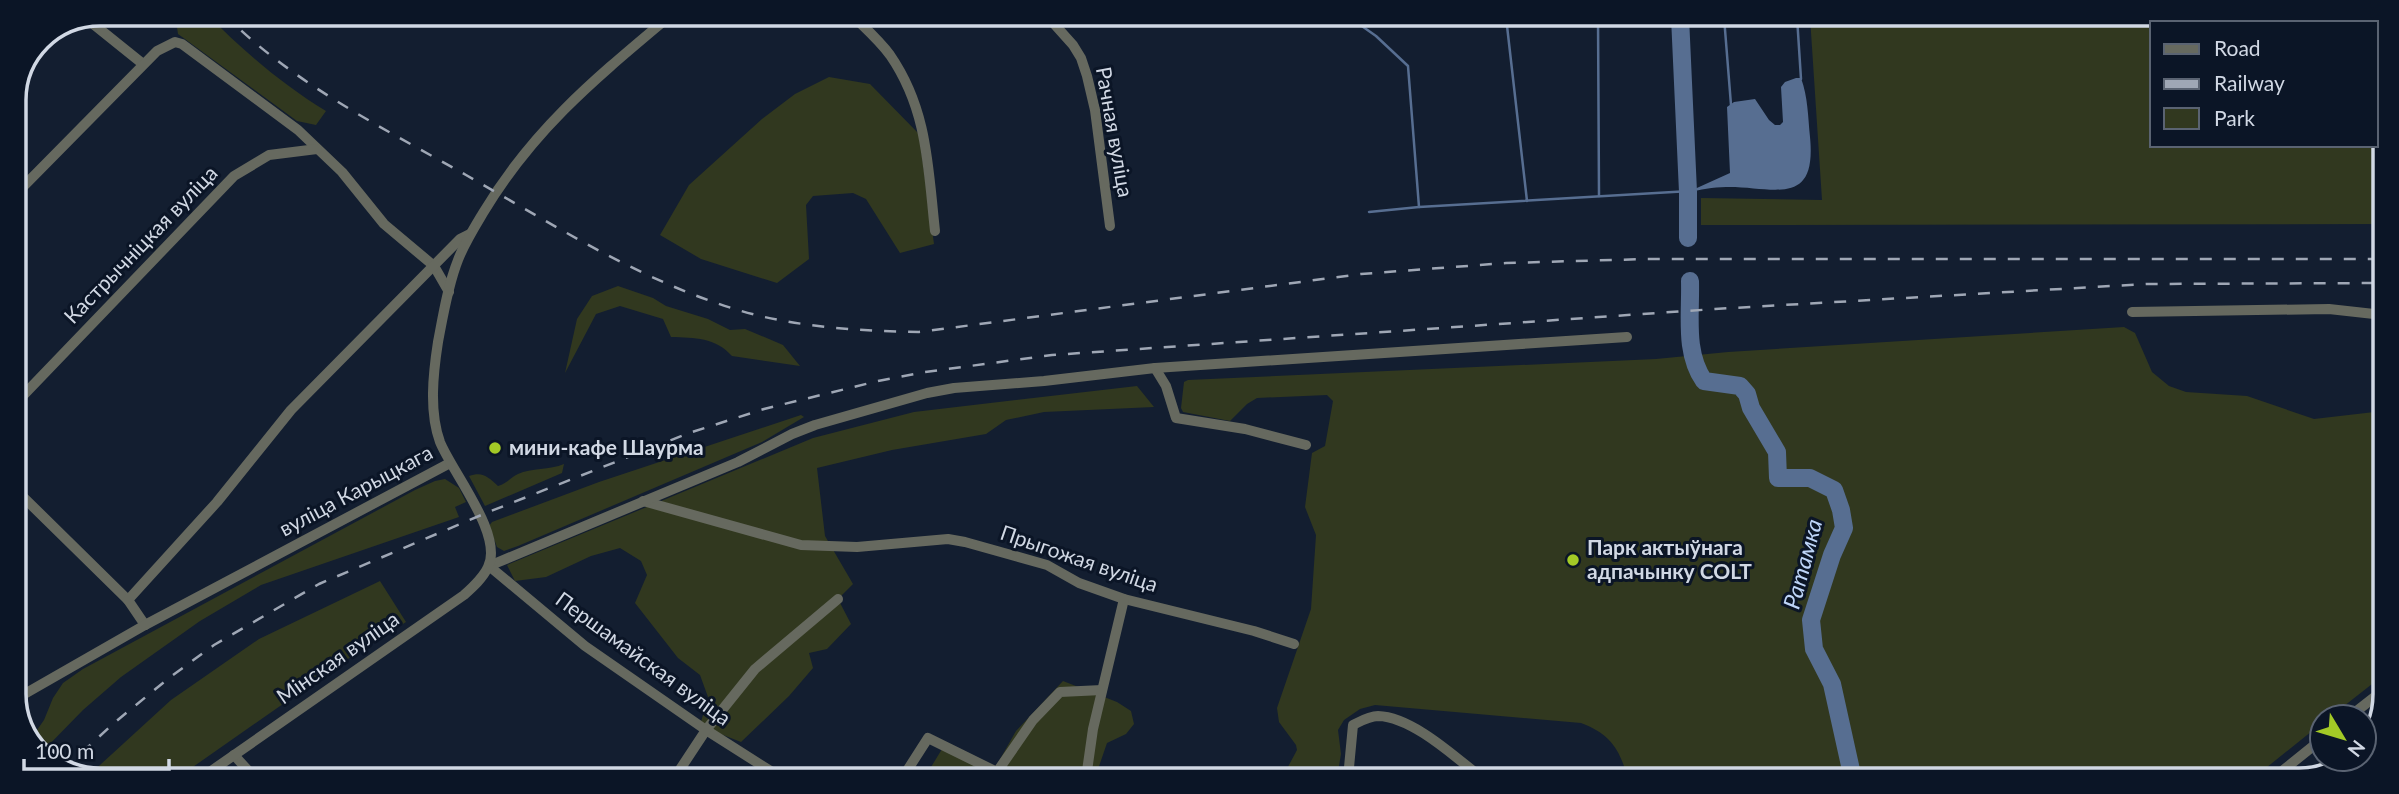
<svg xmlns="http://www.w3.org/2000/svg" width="2399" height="794" font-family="Lato,sans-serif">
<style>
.green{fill:#31381f}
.water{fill:#576e91}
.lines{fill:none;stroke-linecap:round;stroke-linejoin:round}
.stream{stroke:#576e91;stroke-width:2.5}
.river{stroke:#576e91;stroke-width:18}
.minor{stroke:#66695f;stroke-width:10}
.rail{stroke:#9fa7b5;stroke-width:2.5;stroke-dasharray:12 12;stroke-linecap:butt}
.poi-dot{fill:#a3c926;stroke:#0b1526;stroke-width:2.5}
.labels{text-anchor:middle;stroke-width:6;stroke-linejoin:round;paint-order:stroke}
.street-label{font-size:21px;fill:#d1d8e4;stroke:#0b1526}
.poi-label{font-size:21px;font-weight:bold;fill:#d1d8e4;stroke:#0b1526;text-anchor:start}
.water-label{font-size:23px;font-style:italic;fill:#bed5f8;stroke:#0b1526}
.rim{fill:none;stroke:#d1d8e4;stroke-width:3.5}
</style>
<rect width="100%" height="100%" fill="#131e30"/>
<!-- green -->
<g class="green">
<path d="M175 14H207C242 50 283 85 326 111L316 125 297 121 178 34Z"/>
<polygon points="1810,17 2326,18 2332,23 2152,23 2152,145 2376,145 2376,72 2385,94 2384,224 1701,225 1701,198 1822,200"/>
<polygon points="829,77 870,84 919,134 934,244 900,253 866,199 853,193 813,196 806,205 809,259 777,283 701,259 660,235 689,185 762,119 795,94"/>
<path d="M618 286 653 298 666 306 708 319 730 330 745 329 769 339 783 345 800 366 732 356C715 337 695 338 671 337L663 319 620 306 596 314 565 373 577 319 592 296Z"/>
<path d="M2124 327 2135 333 2152 372 2169 386 2186 392 2247 396 2314 419 2383 411 2381 677 2330 717H2322V723L2251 780 1628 779C1620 750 1611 734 1581 723L1375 705 1360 709 1344 720 1338 730 1341 754 1337 778H1282L1297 750 1296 745 1279 722 1277 708 1311 609 1316 535 1305 507 1312 453 1325 446 1333 401 1327 395 1257 398 1247 404 1230 421 1183 412 1181 408 1184 382 1188 380 1656 359 1728 352Z"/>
<polygon points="1137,386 1154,407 1044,412 1006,420 986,434 892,450 817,468 825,536 853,584 838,599 851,624 827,649 809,653 813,668 789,696 741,742 718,733 701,722 708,697 700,675 678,658 635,603 647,575 641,561 620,548 591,556 546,577 515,581 507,565 813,438 914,412"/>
<polygon points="801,415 804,417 762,442 518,546 504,551 497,547 489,526 492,522 599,482"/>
<path d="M564 464 562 473 485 506 469 476C483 471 488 477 498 486 507 483 510 478 518 474 531 468 550 470 564 464Z"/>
<polygon points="445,479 459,488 466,502 455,507 459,517 261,585 200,621 121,677 83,710 41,753 32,747 30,740 44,720 53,698 63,683 83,669 415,490 435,481"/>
<polygon points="380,581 406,622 343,662 180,776 88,776 171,700 259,639"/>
<polygon points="1063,681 1117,702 1131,711 1134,724 1126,734 1107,743 1095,778 925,777 942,749 995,768 1016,731"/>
<polygon points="2324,759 2349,759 2350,763 2298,780"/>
</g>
<!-- water -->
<path class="water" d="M1796 78H1801C1808 97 1808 117 1810 137 1817 209 1772 186 1726 187 1713 187 1700 190 1688 192L1730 173 1727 107 1734 102 1755 99 1769 120 1775 125H1780L1783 122 1781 87 1785 82Z"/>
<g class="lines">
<!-- stream -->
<g class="stream">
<polyline points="1349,17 1376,36 1408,66 1419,207 1690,191"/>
<polyline points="1506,17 1527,201"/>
<polyline points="1598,17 1599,196"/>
<polyline points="1724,17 1731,105"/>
<polyline points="1797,17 1801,79"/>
<polyline points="1369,212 1419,207"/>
</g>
<!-- river -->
<g class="river">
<polyline points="1680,17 1688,192 1688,238"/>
<path d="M1690 281C1691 315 1684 352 1704 381L1740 386 1747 394 1751 408 1777 452 1778 478H1810L1834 490 1841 510 1844 528 1832 555 1811 620 1814 649 1832 684 1853 779"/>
</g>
<!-- minor -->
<g class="minor">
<path d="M853 16C865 28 879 40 890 55 928 110 928 168 935 231"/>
<polyline points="1047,16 1073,45 1081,58 1087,76 1095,110 1110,226"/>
<polyline points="87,19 143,64"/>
<polyline points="14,196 157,51 175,42 182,44 298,130 342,172 384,224 434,266 449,292"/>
<polyline points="2132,312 2329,309 2383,315"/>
<polyline points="1155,368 1166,386 1176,418 1245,429 1306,445"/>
<polyline points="14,405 234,176 269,155 317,149"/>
<polyline points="14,488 128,600"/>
<polyline points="643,501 801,545 857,547 948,539 965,542 1047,565 1079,583 1124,599 1254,631 1294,644"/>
<polyline points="489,566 738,462 792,434 815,425 927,393 954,388 1044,381 1155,368 1627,337"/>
<polyline points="489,566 585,646 706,730 780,777"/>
<polyline points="145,625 128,600 217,502 291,410 460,239 470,234"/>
<polyline points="14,700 145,625 450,463"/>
<polyline points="2349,717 2381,692"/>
<polyline points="234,755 253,776"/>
<path d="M204 776 464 595C473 587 483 578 488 567 504 535 452 472 440 442 429 412 433 374 438 342 443 316 448 285 458 260 464 244 474 228 483 213 534 128 596 78 671 15"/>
<polyline points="675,777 706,730 755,669 838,599"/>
<polyline points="903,777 928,738 997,772 1033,720 1060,692 1102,690"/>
<polyline points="1086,778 1093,729 1124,599"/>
<path d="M1348 778 1353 725C1361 721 1369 716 1378 716 1413 717 1456 758 1482 778"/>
<polyline points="2271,780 2322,739"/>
</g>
<!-- rail -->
<g class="rail">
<path d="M224 14C292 83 383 128 466 175 559 228 652 288 756 315 809 328 865 331 919 332L1361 274 1506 263 1646 259H2384"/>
<polyline points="64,769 114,723 169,678 214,645 319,584 486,513 689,433 764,409 878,381 925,372 1052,355 1715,309 2146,284 2384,283"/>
</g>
</g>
<!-- markers -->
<g class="poi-dot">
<circle cx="495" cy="448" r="7"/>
<circle cx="1573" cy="560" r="7"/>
</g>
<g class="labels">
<!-- street labels -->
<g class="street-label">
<text transform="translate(1114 132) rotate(80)" y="7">Рачная вуліца</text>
<text transform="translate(141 245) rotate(-46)" y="7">Кастрычніцкая вуліца</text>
<text transform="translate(356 491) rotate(-28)" y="7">вуліца Карыцкага</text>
<text transform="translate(1079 559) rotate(19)" y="7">Прыгожая вуліца</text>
<text transform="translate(338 658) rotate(-35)" y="7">Мінская вуліца</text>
<text transform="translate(643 659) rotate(36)" y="7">Першамайская вуліца</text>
</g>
<!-- poi labels -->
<g class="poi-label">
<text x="509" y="455">мини-кафе Шаурма</text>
<text x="1587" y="555">Парк актыўнага<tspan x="1587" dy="24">адпачынку COLT</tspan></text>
</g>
<!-- water labels -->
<g class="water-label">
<text transform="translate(1803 564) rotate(-75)" y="8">Ратамка</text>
</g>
</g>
<!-- crop -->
<path d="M0 0H2399V794H0ZM100 26H2299A74 74 0 0 1 2373 100V694A74 74 0 0 1 2299 768H100A74 74 0 0 1 26 694V100A74 74 0 0 1 100 26Z" fill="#0b1526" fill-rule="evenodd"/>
<path class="rim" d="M100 26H2299A74 74 0 0 1 2373 100V694A74 74 0 0 1 2299 768H100A74 74 0 0 1 26 694V100A74 74 0 0 1 100 26Z"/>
<!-- legend -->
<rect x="2150" y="21" width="228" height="126" fill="#0b1526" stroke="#5a6372" stroke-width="2"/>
<rect x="2164" y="44" width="35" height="10" fill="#66695f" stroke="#5a6372" stroke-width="2"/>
<text x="2214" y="56" font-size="21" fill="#d1d8e4">Road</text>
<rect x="2164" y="79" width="35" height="10" fill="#9fa7b5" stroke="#5a6372" stroke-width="2"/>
<text x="2214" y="91" font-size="21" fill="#d1d8e4">Railway</text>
<rect x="2164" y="108" width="35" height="21" fill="#31381f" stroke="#5a6372" stroke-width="2"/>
<text x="2214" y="126" font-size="21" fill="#d1d8e4">Park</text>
<!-- north arrow -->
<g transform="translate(2343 738) rotate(128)"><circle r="33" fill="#0b1526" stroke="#5a6372" stroke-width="2"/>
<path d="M0-5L12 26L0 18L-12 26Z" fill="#a3c926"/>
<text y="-10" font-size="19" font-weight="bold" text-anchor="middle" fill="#d1d8e4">N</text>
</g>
<!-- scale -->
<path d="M24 759v10h145v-10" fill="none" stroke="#d1d8e4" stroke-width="3.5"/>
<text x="35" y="759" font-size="21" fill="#d1d8e4" stroke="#0b1526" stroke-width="5" paint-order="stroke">100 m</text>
</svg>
